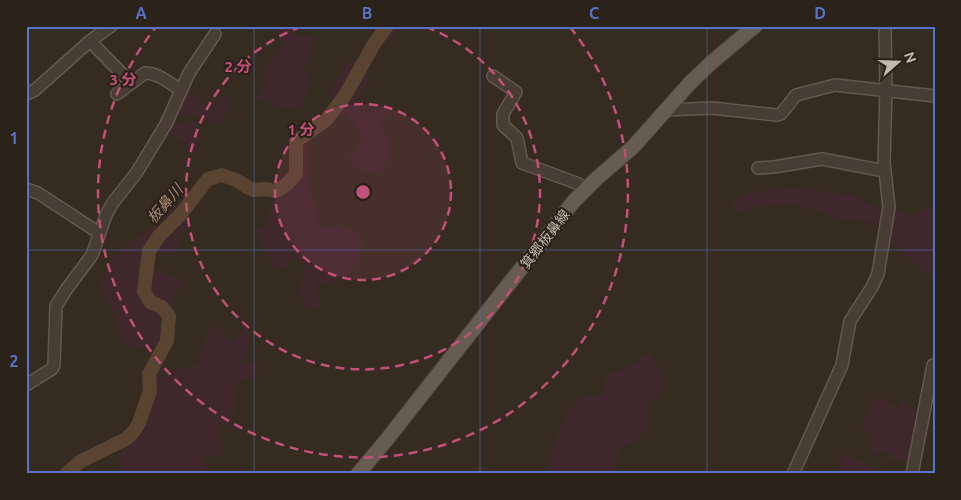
<svg xmlns="http://www.w3.org/2000/svg" width="961" height="500" font-family="Ubuntu,'Noto Sans JP',sans-serif">
<style>
.green{fill:#3f282c}
.lines{fill:none;stroke-linecap:round;stroke-linejoin:round}
.river{stroke:#594431;stroke-width:14}
.minor-casing{stroke:#62584e;stroke-width:14}
.major-casing{stroke:#51463d;stroke-width:16}
.minor{stroke:#473d34;stroke-width:11}
.major{stroke:#675c52;stroke-width:14}
.grid{fill:none;stroke:#5773c9;stroke-width:1;stroke-opacity:0.55}
.ring{fill:none;stroke:#c35078;stroke-width:2.5;stroke-dasharray:9 6}
.labels{text-anchor:middle;stroke-width:4.5;stroke-linejoin:round;paint-order:stroke}
.street-label{font-size:14px;fill:#c4b9ae;stroke:#2b221a}
.water-label{font-size:15px;font-style:italic;fill:#a78970;stroke:#2b221a}
.centre{fill:#c35078;stroke:#2b221a;stroke-width:2.5}
.ring-label{font-size:15px;text-anchor:middle;font-weight:bold;fill:#c35078;stroke:#2b221a;stroke-width:4.5;stroke-linejoin:round;paint-order:stroke}
.neatline{fill:none;stroke:#5773c9;stroke-width:2}
.grid-label{font-size:16px;text-anchor:middle;font-weight:bold;fill:#5773c9}
</style>
<rect width="100%" height="100%" fill="#362b21"/>
<!-- green -->
<g class="green">
<polygon points="275,26 296,26 296,36 312,37 310,55 304,70 309,83 302,105 294,110 255,99 266,87 264,74 266,64 277,55 283,42 275,33"/>
<polygon points="378,26 401,26 371,58 362,50"/>
<path d="M352 59 367 74 369 81 360 93 358 105 370 112 382 106 390 111 382 122 383 134 391 140C389 158 389 164 373 174L360 169 352 163 351 155C365 141 366 135 352 121 345 114 340 109 331 103 332 85 338 71 352 59Z"/>
<path d="M186 90 192 95 198 96 208 109 214 107 222 97 230 102 225 117 219 123C205 122 193 113 179 113L177 107Z"/>
<path d="M329 114 332 118 309 143C306 151 311 154 310 162 310 170 306 178 307 186 309 193 315 200 317 208 318 215 316 220 320 227L329 228 338 224 358 233 364 248C359 260 353 278 338 276 331 284 326 281 316 284L320 305 316 310C293 301 301 292 303 273 304 269 303 264 302 260L296 256 288 260 286 268 277 269 268 257 256 232 265 226 274 199 299 179C300 168 299 157 300 146 302 133 319 121 329 114Z"/>
<polygon points="190,121 197,123 194,135 200,135 197,155 169,131 175,123"/>
<polygon points="795,189 857,195 867,204 876,209 884,207 881,228 866,221 836,218 818,210 811,210 802,205 748,207 738,212 732,207 733,203 744,193 754,194 766,191"/>
<polygon points="931,204 935,205 935,281 917,263 898,251 890,239 888,233 894,208 911,219"/>
<path d="M174 206 180 208 176 216 191 228 181 232 176 253 145 252 144 260 156 269 184 280 172 299V309L162 313 158 320 164 338C148 351 140 349 122 341V337L116 325 112 307 102 289 101 281 109 269 113 259 123 248 146 233Z"/>
<path d="M217 326 224 331 228 342H233L245 327 250 329 249 345 242 361 254 362 258 366V372L238 383 235 392 236 412 229 422 222 426 219 430 222 443V452L217 456 207 454 204 462 207 474 201 470 199 474H122C122 465 120 454 124 446 127 442 133 439 136 435 143 424 147 411 152 399 157 387 150 375 159 366L162 369 159 377 162 379 171 370C205 370 199 358 208 332Z"/>
<path d="M648 352C652 356 654 361 657 366 665 381 666 387 655 400L649 401 648 415 649 427 635 440 619 448 615 474H545C549 467 550 459 553 451 559 430 566 410 583 396H599L605 389V376L634 365Z"/>
<polygon points="875,397 887,400 897,409 900,409 900,402 904,403 909,409 914,409 920,418 909,463 902,460 892,460 888,453 884,450 877,454 873,452 871,432 863,432 862,424"/>
<path d="M847 451C856 463 872 463 880 474H837L843 455Z"/>
</g>
<g class="lines">
<!-- river -->
<polyline class="river" points="66,474 81,461 126,439 134,431 139,423 150,391 149,374 167,341 169,316 162,307 150,302 144,291 149,251 159,236 180,215 208,179 222,175 236,180 249,188 254,190 265,189 276,191 286,185 296,174 296,141 326,120 344,97 374,44 387,26"/>
<defs>
<g id="minor">
<polyline points="90,41 131,83"/>
<polyline points="493,76 516,92 503,114 503,125 517,138 522,163 579,184 584,192"/>
<polyline points="26,94 35,90 90,41 111,26"/>
<path d="M117 94 145 73C158 73 170 83 180 90"/>
<polyline points="667,110 712,108 776,115 781,114 796,95 835,85 935,96"/>
<polyline points="758,168 774,167 822,159 885,171"/>
<polyline points="26,189 38,193 99,233"/>
<polyline points="26,385 52,369 54,365 56,306 66,290 92,255 106,215 112,204 137,172 166,124 189,73 215,34"/>
<polyline points="793,474 842,365 850,321 872,287 878,274 889,207 884,162 886,90 885,26"/>
<polyline points="912,474 933,365"/>
</g>
<polyline id="major" points="358,474 388,438 574,201 596,179 633,147 690,83 712,62 755,26"/>
</defs>
<!-- minor casing -->
<use href="#minor" class="minor-casing"/>
<!-- major casing -->
<use href="#major" class="major-casing"/>
<!-- minor -->
<use href="#minor" class="minor"/>
<!-- major -->
<use href="#major" class="major"/>
</g>
<!-- grid -->
<path class="grid" d="M254 26V474M480 26V474M707 26V474M26 250H935"/>
<!-- distance rings -->
<circle cx="363" cy="192" r="88" fill="#c35078" fill-opacity=".12"/>
<g class="ring">
<circle cx="363" cy="192" r="88"/>
<path d="M426 27A177 177 0 1 1 300 27"/>
<path d="M570 27A265 265 0 1 1 156 27"/>
</g>
<g class="labels">
<!-- street labels -->
<g class="street-label">
<text transform="translate(545 239) rotate(-52)" y="5">箕郷板鼻線</text>
</g>
<!-- water labels -->
<g class="water-label">
<text transform="translate(165 204) rotate(-49)" y="5">板鼻川</text>
</g>
</g>
<circle cx="363" cy="192" r="8" class="centre"/>
<g class="ring-label">
<text x="238" y="72">2 分</text>
<text x="123" y="85">3 分</text>
<text x="301" y="135">1 分</text>
</g>
<!-- border -->
<rect width="961" height="500" fill="none" stroke="#2b221a" stroke-width="55"/>
<!-- north arrow -->
<g transform="translate(898 62) rotate(70)" stroke="#2b221a" stroke-width="4" paint-order="stroke">
<path d="M0-4L9 19L0 12L-9 19Z" fill="#c4b9ae"/>
<text y="-8" font-size="14" font-weight="bold" text-anchor="middle" fill="#c4b9ae">N</text>
</g>
<rect x="28" y="28" width="906" height="444" class="neatline"/>
<g class="grid-label">
<text x="141" y="19">A</text>
<text x="367" y="19">B</text>
<text x="594" y="19">C</text>
<text x="820" y="19">D</text>
<text x="14" y="144">1</text>
<text x="14" y="367">2</text>
</g>
</svg>
